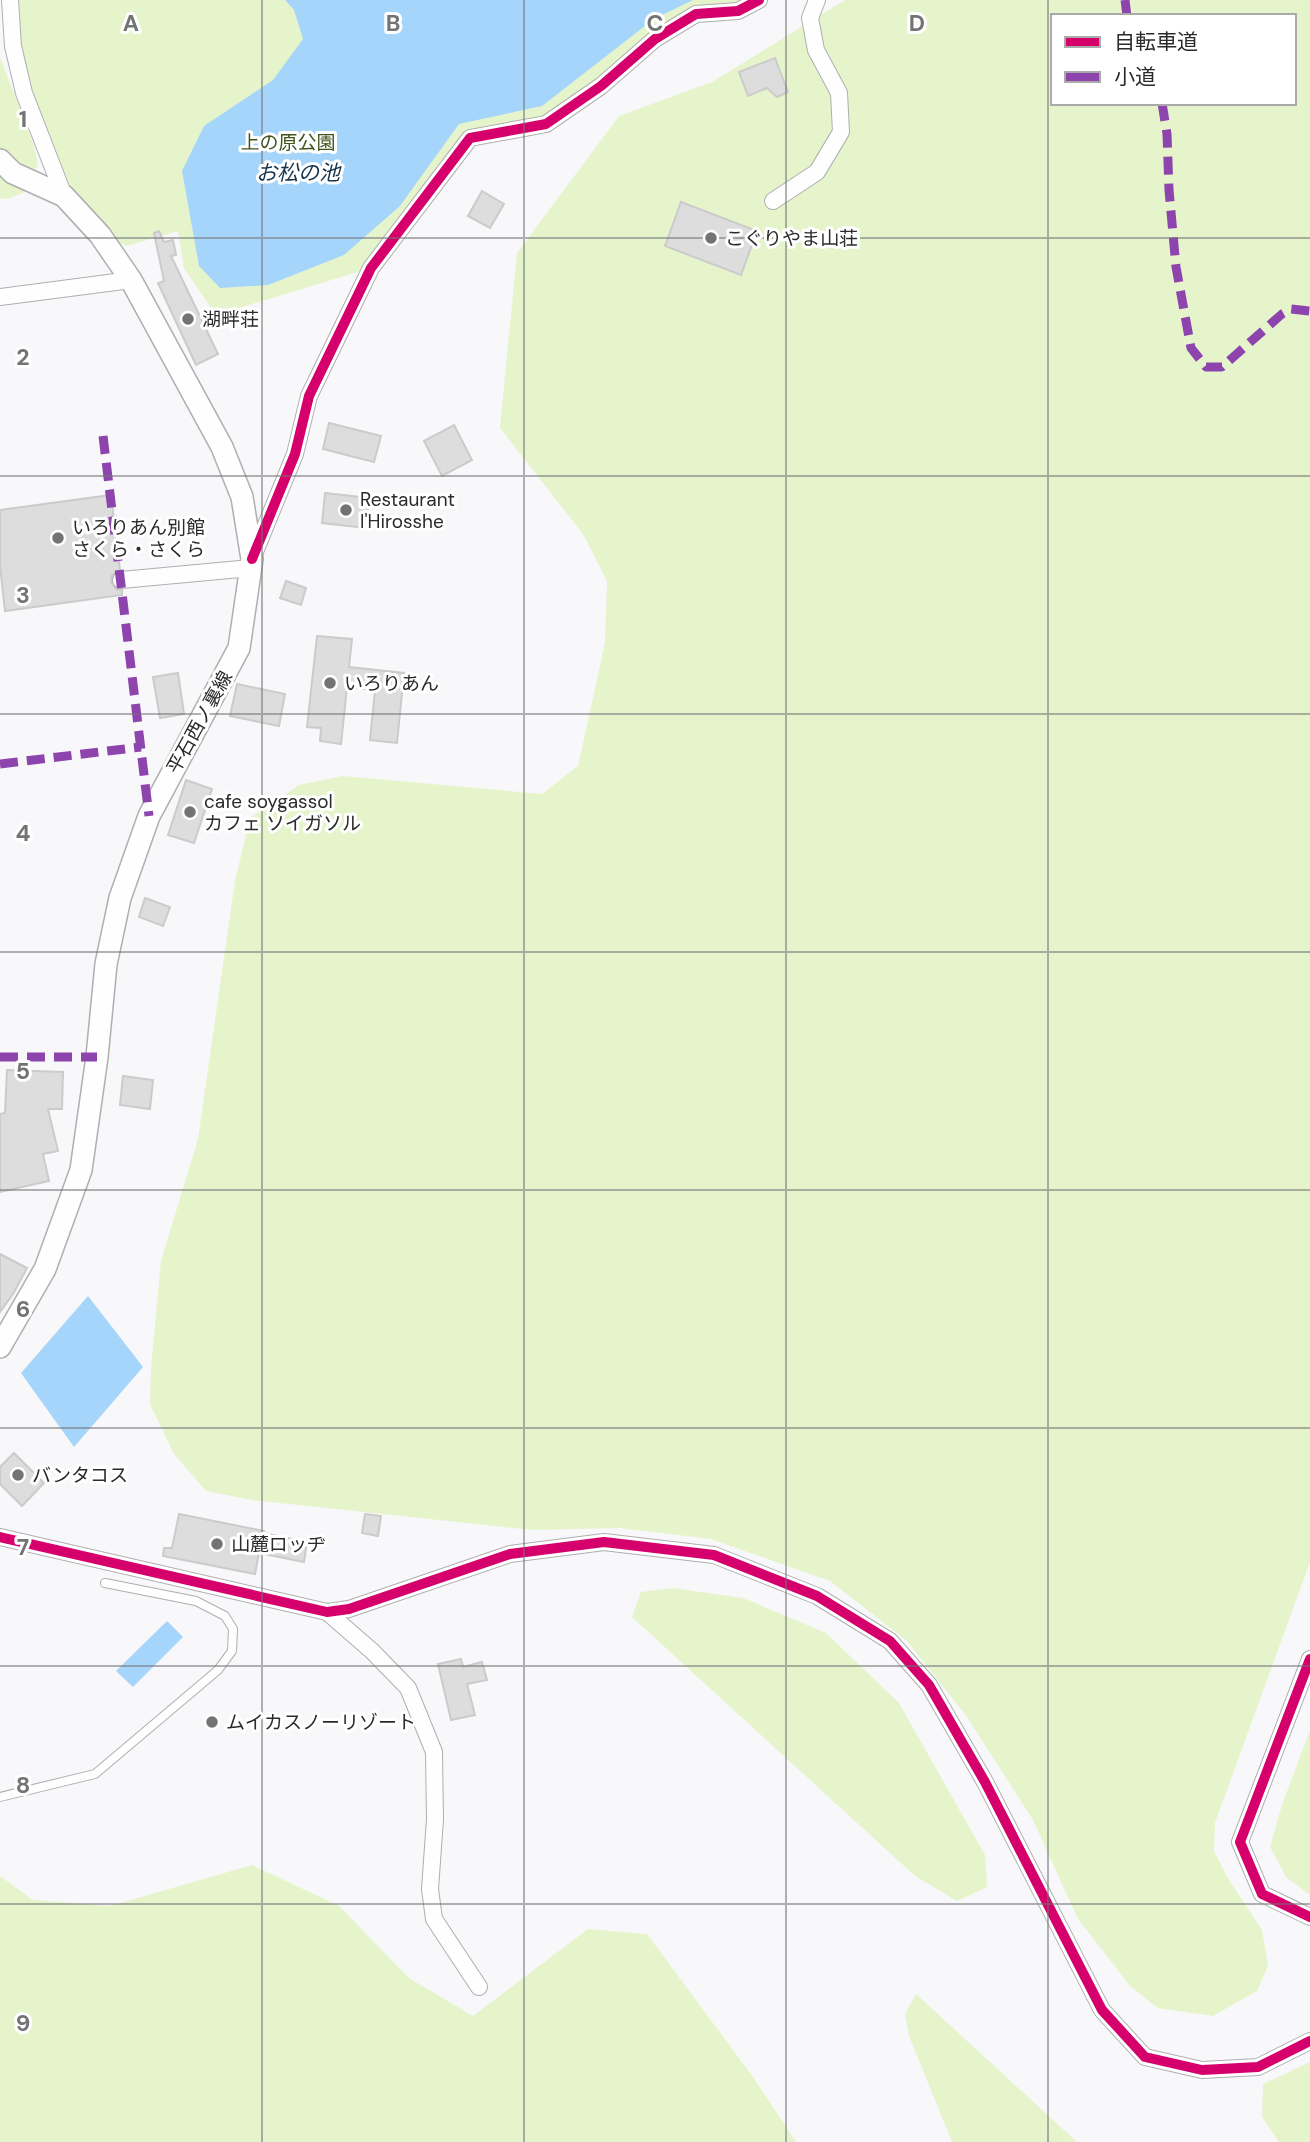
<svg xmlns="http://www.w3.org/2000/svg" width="1310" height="2142" font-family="'DM Sans','Noto Sans JP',sans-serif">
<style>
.green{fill:#e6f4cc;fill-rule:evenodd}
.water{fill:#a6d5fb}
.building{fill:#dedddd;stroke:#cccbcb;stroke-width:2}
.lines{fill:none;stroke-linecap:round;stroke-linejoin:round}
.lane-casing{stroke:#afaeb0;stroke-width:10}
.street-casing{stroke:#afaeb0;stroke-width:18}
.secondary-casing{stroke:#afaeb0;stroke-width:24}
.lane{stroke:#fefefe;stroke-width:8}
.street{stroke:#fefefe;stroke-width:16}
.secondary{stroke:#fefefe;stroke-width:21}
.quiet{stroke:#8e44ad;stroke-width:9;stroke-dasharray:18 9;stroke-linecap:butt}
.cycleway-casing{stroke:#fff;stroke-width:15}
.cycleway{stroke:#d6006c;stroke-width:10}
.grid{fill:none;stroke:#737274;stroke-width:2;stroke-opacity:0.55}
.poi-dot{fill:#737274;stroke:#fff;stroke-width:2.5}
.labels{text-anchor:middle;stroke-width:6;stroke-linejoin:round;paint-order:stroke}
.park-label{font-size:19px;fill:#43531e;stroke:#fff}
.poi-label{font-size:19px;fill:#2b2b2c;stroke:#fff;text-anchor:start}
.street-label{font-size:19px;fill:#2b2b2c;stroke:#fff}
.water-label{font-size:21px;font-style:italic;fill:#163349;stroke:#fff}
.grid-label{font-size:23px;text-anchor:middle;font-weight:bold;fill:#737274;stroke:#fff;stroke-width:6;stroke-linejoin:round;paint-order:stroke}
</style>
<rect width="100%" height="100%" fill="#f8f7f9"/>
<!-- green -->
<g class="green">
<polygon points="10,0 759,0 696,14 546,124 470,138 371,268 216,315 184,268 178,231 127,246 100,235 64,196 24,93"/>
<path d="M845 0H1310V1562L1215 1823 1214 1851 1227 1877 1262 1930 1268 1966 1257 1991 1213 2016 1158 2008 1131 1987 1078 1919 1033 1820 967 1717 907 1641 830 1581 711 1539 619 1528 532 1530 252 1500 206 1491 174 1454 150 1404 151 1368 161 1261 198 1139 235 881 250 818 299 785 343 776 542 794 578 766 605 643 607 581 583 534 500 428 517 253 619 116 712 82ZM1053 16H1294V103H1053Z"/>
<polygon points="0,57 33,143 38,164 23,193 7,199 0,198"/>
<polygon points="673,1588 743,1598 826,1633 899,1703 985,1855 987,1887 957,1901 915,1876 632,1617 641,1592"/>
<polygon points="1310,1730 1310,1895 1286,1877 1270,1847 1282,1805"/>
<polygon points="252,1865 339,1906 409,1978 473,2016 588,1929 647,1934 753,2077 796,2142 0,2142 0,1876 33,1900 110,1906"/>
<polygon points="916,1994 1077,2142 952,2142 909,2036 905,2014"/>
<polygon points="1310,2062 1310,2142 1279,2142 1262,2117 1263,2084"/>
</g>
<!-- water -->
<g class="water">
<polygon points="285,0 693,0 654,19 542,106 459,124 400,206 344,255 268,285 220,288 199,266 182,171 204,126 273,80 303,39 294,10"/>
<polygon points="88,1296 143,1367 74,1447 21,1373"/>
<polygon points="167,1621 183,1637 133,1687 116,1671"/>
</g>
<!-- building -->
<g class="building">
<polygon points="775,58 788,92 777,97 767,88 748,96 739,72"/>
<polygon points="482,191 504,204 490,228 468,216"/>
<polygon points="681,202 757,231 741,275 665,246"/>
<polygon points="159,231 164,242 173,240 176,255 171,256 218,354 196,365 158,283 164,281 154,233"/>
<polygon points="329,423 381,436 374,462 323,449"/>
<polygon points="454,425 472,460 442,476 424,441"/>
<polygon points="325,493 369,498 366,528 322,523"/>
<polygon points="111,495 120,570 112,575 111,582 116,589 122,590 122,595 5,611 0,566 0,510"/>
<polygon points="286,581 306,588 301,605 280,598"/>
<polygon points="317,636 352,639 349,667 404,673 397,743 370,740 375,690 347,687 341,744 320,741 321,728 307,727"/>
<polygon points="178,673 184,714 160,718 153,677"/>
<polygon points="237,684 285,694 279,726 230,716"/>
<polygon points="186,780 212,789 194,843 168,835"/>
<polygon points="145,898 170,907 163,926 139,917"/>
<polygon points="7,1070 63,1072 62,1109 48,1109 58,1151 43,1154 49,1181 0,1192 0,1114 5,1113"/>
<polygon points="123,1076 153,1080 150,1109 120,1105"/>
<polygon points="0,1254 27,1268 13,1294 0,1312"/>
<polygon points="14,1453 44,1483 22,1506 0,1484 0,1467"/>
<polygon points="179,1514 264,1531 263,1533 307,1542 304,1562 259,1553 255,1574 163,1556 164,1548 172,1548"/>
<polygon points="365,1514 381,1516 378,1536 362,1533"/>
<polygon points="461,1659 463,1667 482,1662 487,1680 467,1684 475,1715 451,1720 438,1664"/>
</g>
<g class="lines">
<defs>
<polyline id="lane" points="0,1797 95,1774 218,1670 232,1651 233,1629 225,1616 196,1601 105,1583"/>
<g id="street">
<polyline points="10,0 13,46 24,93 64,196"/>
<polyline points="773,201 817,172 841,132 839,93 816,50 810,18 817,0"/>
<polyline points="0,297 131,280"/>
<polyline points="252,559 295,454 309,396 371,268 470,138 546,124 601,86 655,39 696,14 738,11 759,0"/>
<polyline points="121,580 251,568"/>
<polyline points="0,1537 327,1612 349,1609 510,1554 604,1542 714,1555 817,1596 890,1641 929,1685 985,1782 1102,2010 1145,2057 1202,2070 1258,2067 1310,2041"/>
<polyline points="327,1612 372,1651 408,1688 434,1752 435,1819 430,1889 434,1919 479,1987"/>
<polyline points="1310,1659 1240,1842 1262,1894 1310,1917"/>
</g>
<polyline id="secondary" points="0,160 13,173 64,196 100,235 131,280 222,447 242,497 252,559 239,648 149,816 120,898 106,964 97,1057 81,1170 45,1269 0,1347"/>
</defs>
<!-- lane casing -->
<use href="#lane" class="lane-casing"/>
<!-- street casing -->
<use href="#street" class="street-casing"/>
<!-- secondary casing -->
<use href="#secondary" class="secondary-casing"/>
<!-- lane -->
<use href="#lane" class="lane"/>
<!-- street -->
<use href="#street" class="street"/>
<!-- secondary -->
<use href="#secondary" class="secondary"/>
<!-- quiet -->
<g class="quiet">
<polyline points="1125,0 1127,16"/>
<polyline points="1162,103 1167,134 1169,190 1176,267 1191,348 1206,367 1222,367 1282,314 1291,309 1310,311"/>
<polyline points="103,436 149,816"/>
<polyline points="0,764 141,747"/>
<polyline points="0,1057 97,1057"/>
</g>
<defs>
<g id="cycleway">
<polyline points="252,559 295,454 309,396 371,268 470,138 546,124 601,86 655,39 696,14 738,11 759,0"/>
<polyline points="0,1537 327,1612 349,1609 510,1554 604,1542 714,1555 817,1596 890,1641 929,1685 985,1782 1102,2010 1145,2057 1202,2070 1258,2067 1310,2041"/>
<polyline points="1310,1659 1240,1842 1262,1894 1310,1917"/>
</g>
</defs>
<!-- cycleway casing -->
<use href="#cycleway" class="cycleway-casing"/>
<!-- cycleway -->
<use href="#cycleway" class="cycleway"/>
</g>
<!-- grid -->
<path class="grid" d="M262 0V2142M524 0V2142M786 0V2142M1048 0V2142M0 238H1310M0 476H1310M0 714H1310M0 952H1310M0 1190H1310M0 1428H1310M0 1666H1310M0 1904H1310"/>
<!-- markers -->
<g class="poi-dot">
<circle cx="711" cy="238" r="7"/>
<circle cx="188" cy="319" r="7"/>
<circle cx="346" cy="510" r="7"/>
<circle cx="58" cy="538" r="7"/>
<circle cx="330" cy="683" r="7"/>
<circle cx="190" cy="812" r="7"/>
<circle cx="18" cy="1475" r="7"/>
<circle cx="217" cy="1544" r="7"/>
<circle cx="212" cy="1722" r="7"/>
</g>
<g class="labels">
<!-- park labels -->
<g class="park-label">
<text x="288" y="149">上の原公園</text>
</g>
<!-- poi labels -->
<g class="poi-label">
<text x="725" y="245">こぐりやま山荘</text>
<text x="202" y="326">湖畔荘</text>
<text x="360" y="506">Restaurant<tspan x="360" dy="22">I'Hirosshe</tspan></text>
<text x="72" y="534">いろりあん別館<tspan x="72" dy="22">さくら・さくら</tspan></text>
<text x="344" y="690">いろりあん</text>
<text x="204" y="808">cafe soygassol<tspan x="204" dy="22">カフェ ソイガソル</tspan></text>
<text x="32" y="1482">バンタコス</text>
<text x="231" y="1551">山麓ロッヂ</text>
<text x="226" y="1729">ムイカスノーリゾート</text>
</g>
<!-- street labels -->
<g class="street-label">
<text transform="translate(199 722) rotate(-61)" y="7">平石西ノ裏線</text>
</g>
<!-- water labels -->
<g class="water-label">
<text x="298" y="180">お松の池</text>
</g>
</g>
<g class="grid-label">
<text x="131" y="31">A</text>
<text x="393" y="31">B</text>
<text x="655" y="31">C</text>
<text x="917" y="31">D</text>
<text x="23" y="127">1</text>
<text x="23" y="365">2</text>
<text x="23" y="603">3</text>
<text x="23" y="841">4</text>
<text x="23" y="1079">5</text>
<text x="23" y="1317">6</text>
<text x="23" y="1555">7</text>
<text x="23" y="1793">8</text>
<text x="23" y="2031">9</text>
</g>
<!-- legend -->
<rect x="1051" y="14" width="245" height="91" fill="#ffffff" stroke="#aaaaab" stroke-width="2"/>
<rect x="1065" y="37" width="35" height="10" fill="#d6006c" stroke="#aaaaab" stroke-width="2"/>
<text x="1114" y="49" font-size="21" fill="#2b2b2c">自転車道</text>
<rect x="1065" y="72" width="35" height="10" fill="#8e44ad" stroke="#aaaaab" stroke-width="2"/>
<text x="1114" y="84" font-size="21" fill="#2b2b2c">小道</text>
</svg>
